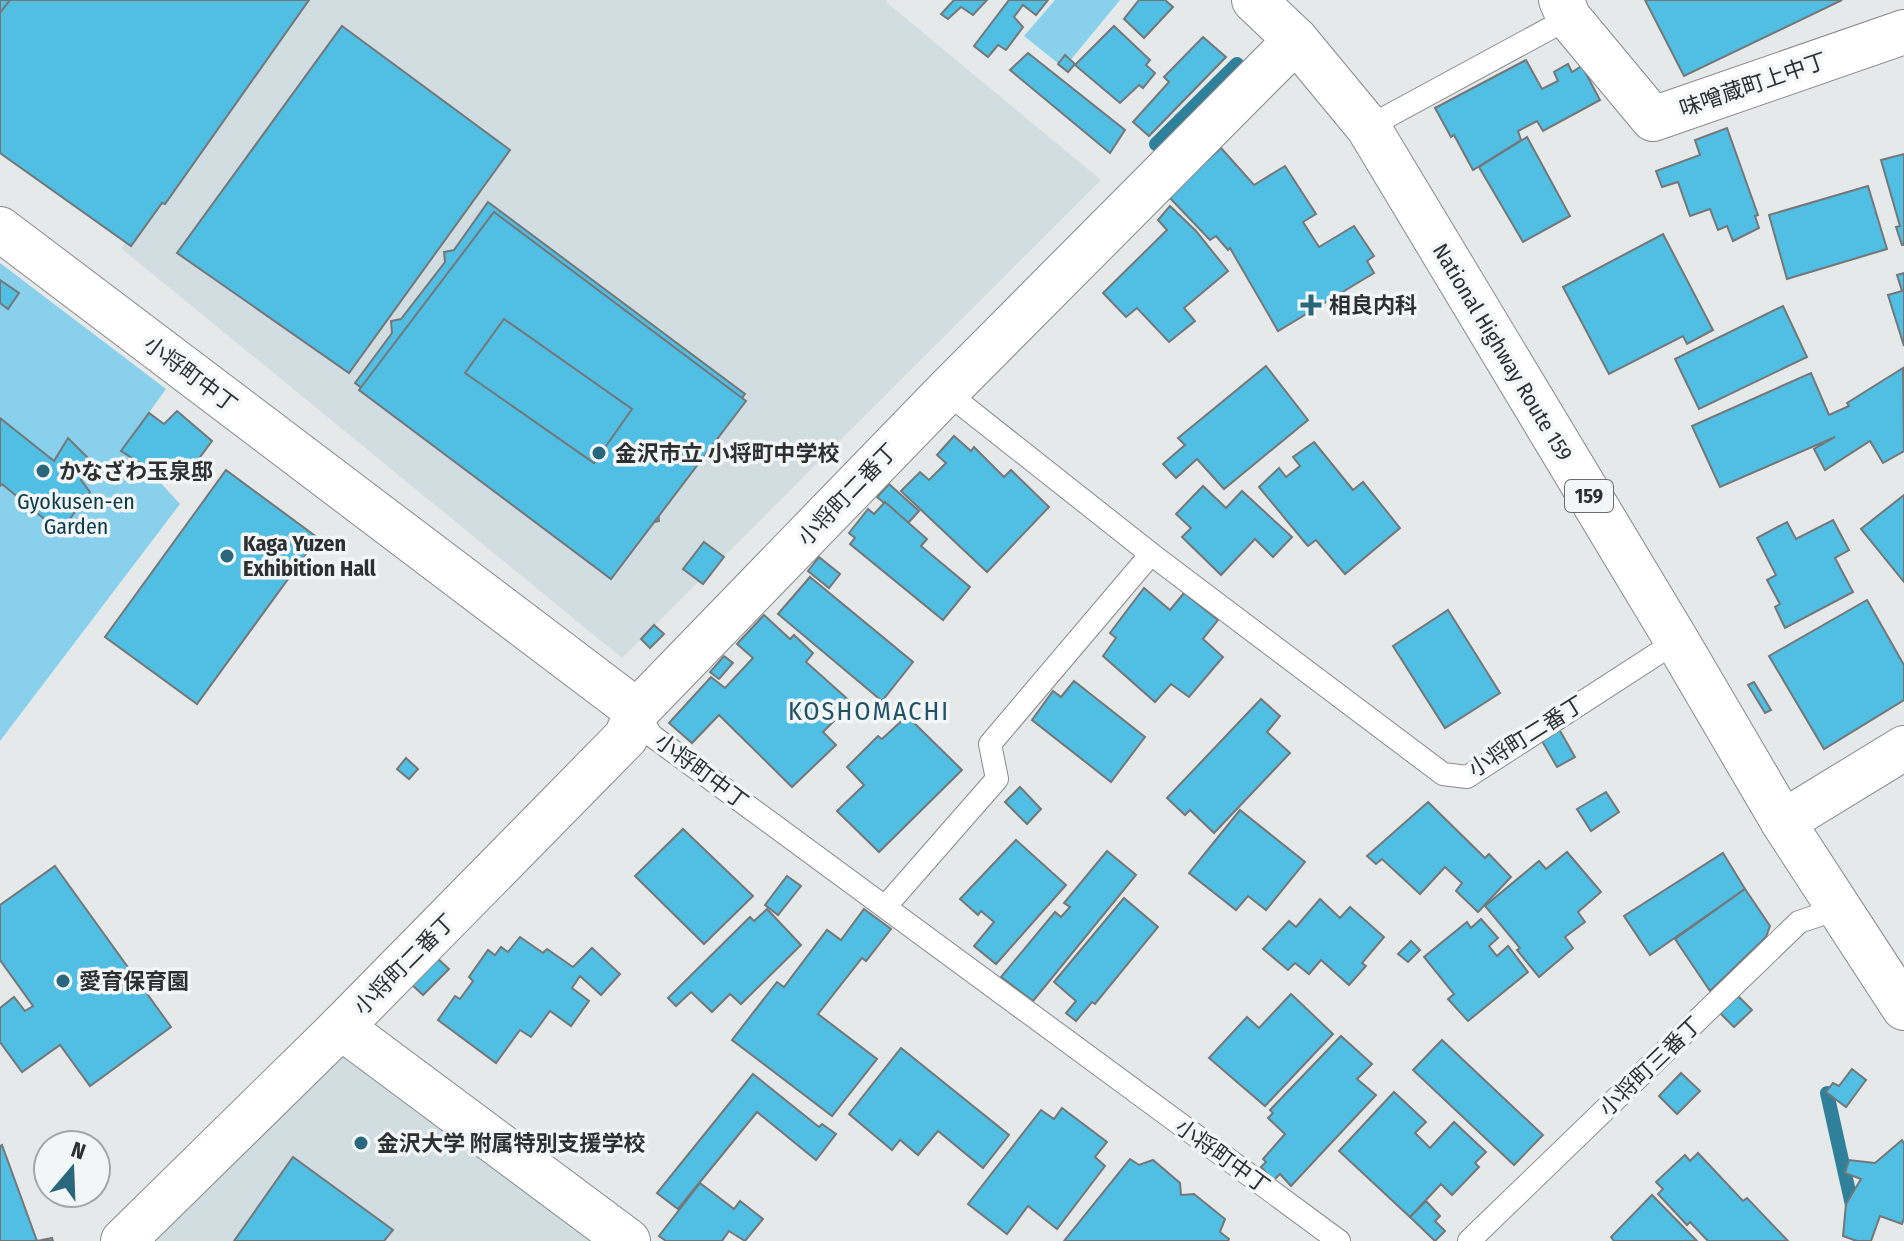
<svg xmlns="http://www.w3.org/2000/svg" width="1904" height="1241" font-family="'Fira Sans Condensed','Noto Sans JP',sans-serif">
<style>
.built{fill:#d1dde1}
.green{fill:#88d0ec}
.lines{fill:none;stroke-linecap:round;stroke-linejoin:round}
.stream{stroke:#2f809a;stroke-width:14}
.building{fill:#51bee4;stroke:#747778;stroke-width:2;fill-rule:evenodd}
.lane-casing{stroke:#86898a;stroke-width:24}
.street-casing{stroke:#86898a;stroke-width:46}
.highway-casing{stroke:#86898a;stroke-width:46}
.lane{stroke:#fff;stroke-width:22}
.street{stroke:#fff;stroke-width:44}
.highway{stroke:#fff;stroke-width:44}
.poi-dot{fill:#29677d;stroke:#f3f6f7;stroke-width:3}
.labels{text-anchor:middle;stroke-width:7;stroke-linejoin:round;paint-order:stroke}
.shield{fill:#f3f6f7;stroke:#696b6c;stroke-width:2}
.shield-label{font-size:20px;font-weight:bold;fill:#2e3030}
.street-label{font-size:22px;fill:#2e3030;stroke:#f3f6f7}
.poi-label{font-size:22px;font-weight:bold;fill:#2e3030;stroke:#f3f6f7;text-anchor:start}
.park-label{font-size:22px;fill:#093b4b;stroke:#f3f6f7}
.quarter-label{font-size:26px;letter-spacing:2px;fill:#225365;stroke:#f3f6f7}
</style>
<rect width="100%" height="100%" fill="#e5e9ea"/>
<!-- built -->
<g class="built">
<polygon points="303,0 887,0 886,2 1101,180 622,658 121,248"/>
<polygon points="345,1045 604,1241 152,1241"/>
</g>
<!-- green -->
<g class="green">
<polygon points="1055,0 1120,0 1064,68 1024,36"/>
<polygon points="0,263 166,389 121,451 147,468 180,504 0,741"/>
</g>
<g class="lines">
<!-- stream -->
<g class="stream">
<polyline points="1156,144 1237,64"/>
<polyline points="1827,1093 1860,1241"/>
</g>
</g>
<!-- building -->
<g class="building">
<polygon points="0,0 303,0 141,220 0,125"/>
<polygon points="10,0 309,0 165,204 162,203 131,246 0,153 0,13"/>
<polygon points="954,0 987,0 973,15 961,7 948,19 941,14"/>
<polygon points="1009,0 1048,0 1036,15 1023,5 1014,17 1023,27 1006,50 998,45 988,57 974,46"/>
<polygon points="1139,0 1165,0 1173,7 1144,38 1124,19"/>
<polygon points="1645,0 1842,0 1684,76"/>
<polygon points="342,26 510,150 349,373 177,253"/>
<polygon points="1114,26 1150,60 1146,65 1155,73 1143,88 1139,85 1120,103 1075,65"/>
<polygon points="1203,37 1226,57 1149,136 1133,122 1169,82 1164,77"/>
<polygon points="1028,53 1125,130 1110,153 1010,70"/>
<polygon points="1065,55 1075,64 1068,72 1058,64"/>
<polygon points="1526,60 1542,89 1558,81 1554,72 1568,64 1572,72 1582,66 1600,100 1543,131 1537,121 1518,131 1521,140 1473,170 1454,135 1451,137 1435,108"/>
<polygon points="1727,128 1758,215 1755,216 1759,228 1733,241 1727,226 1718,230 1710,209 1690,216 1678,182 1662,187 1656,171 1700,155 1695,140"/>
<polygon points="1527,137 1570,216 1523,242 1479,167"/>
<polygon points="1221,148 1254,185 1285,166 1316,214 1303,222 1319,247 1354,226 1374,256 1367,261 1374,273 1278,331 1230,248 1228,250 1216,236 1210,240 1168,196"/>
<polygon points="1904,154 1904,245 1902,245 1896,227 1900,226 1881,160"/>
<polygon points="1868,186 1887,249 1787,279 1769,215"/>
<polygon points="488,202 745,394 712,438 713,449 702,450 658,510 659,521 647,524 612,574 355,383 392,333 391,321 401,319 445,262 444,252 454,250"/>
<polygon points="1170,206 1196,231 1228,271 1184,308 1195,321 1169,342 1137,308 1126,317 1103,293 1167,230 1158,220"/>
<path d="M494 212 746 401 611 579 359 390ZM504 319 632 409 594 463 465 373Z"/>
<polygon points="1663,234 1713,330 1687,344 1683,336 1609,374 1563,287"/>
<polygon points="1904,273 1904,346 1888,295 1902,291 1897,275"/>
<polygon points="0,280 19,293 8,309 0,303"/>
<polygon points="1783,306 1807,357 1699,409 1675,359"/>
<polygon points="1266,366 1308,420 1224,489 1197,459 1176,478 1163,464 1185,445 1178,438"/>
<polygon points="1903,368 1904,451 1883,463 1870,441 1825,470 1814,449 1835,437 1720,487 1692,426 1811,373 1829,415 1849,406 1847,403"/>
<polygon points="177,411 212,441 183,480 162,465 154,472 121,451 149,413 164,424"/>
<polygon points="0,418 54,461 68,438 90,460 81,480 90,492 60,532 2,484 0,486"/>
<polygon points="954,436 971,451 974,447 1004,477 1011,470 1049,507 987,572 901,491 920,472 929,480 946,463 937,455"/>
<polygon points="1314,442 1353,490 1363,482 1400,528 1345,574 1316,540 1308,546 1307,545 1259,487 1279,468 1286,477 1300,466 1293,457"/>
<polygon points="226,470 318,538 197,704 105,637"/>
<polygon points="889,484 919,511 908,523 877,497"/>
<polygon points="1203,486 1226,508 1242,491 1292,537 1273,557 1255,539 1221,575 1182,537 1191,528 1176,514"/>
<polygon points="1904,495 1904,582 1861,529"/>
<polygon points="885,502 927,539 921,546 970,587 943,620 850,544 855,538 849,533 868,509 874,514"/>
<polygon points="1833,520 1849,550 1835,558 1853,592 1785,628 1775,607 1780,604 1767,580 1776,575 1757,538 1787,522 1796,539"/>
<polygon points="704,542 724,557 703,584 683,569"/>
<polygon points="819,557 840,574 829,588 808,571"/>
<polygon points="810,577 913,662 882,701 778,614"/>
<polygon points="1144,588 1170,610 1184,593 1218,620 1203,639 1223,657 1189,697 1171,684 1155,702 1103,656 1116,638 1110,633"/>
<polygon points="1867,600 1904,665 1904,700 1824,749 1769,656"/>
<polygon points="1448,610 1500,693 1445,728 1393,646"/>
<polygon points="764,615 790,639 794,635 813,653 806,662 852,703 823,732 836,745 792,787 719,715 692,743 669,723 711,677 725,688 753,658 737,644"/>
<polygon points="654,625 664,634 650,648 641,639"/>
<polygon points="724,656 733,663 719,679 710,672"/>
<polygon points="1074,681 1145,737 1111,782 1032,720 1053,691 1061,697"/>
<polygon points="1754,682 1771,710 1765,713 1748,685"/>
<polygon points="1261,699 1280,716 1267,732 1290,753 1214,833 1190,810 1185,815 1167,798"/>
<polygon points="907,716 962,770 879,852 837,811 864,785 847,767 878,736 882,739"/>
<polygon points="1559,729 1575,757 1557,767 1542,741"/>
<polygon points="406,758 418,769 409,779 397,769"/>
<polygon points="1020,787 1041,809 1027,824 1005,802"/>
<polygon points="1606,792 1619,812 1591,831 1577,809"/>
<polygon points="1428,802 1485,858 1489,854 1511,877 1478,912 1456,891 1462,883 1445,867 1420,894 1382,859 1376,864 1367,856"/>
<polygon points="1240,810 1305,862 1266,910 1248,896 1236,910 1189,873"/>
<polygon points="683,829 753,896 704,944 635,876"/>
<polygon points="1016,840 1066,885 996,964 974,946 994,922 981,911 978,915 960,899"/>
<polygon points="1107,851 1136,875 1033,1001 1001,977 1055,912 1061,917 1070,907 1064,903"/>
<polygon points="1567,852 1601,892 1578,912 1585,922 1565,937 1573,948 1539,977 1517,950 1520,948 1485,906 1539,861 1546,869"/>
<polygon points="1723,853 1745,889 1650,955 1624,916"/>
<polygon points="55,866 171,1027 90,1086 60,1045 22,1072 0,1042 0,1008 14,997 25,1011 33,1006 0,960 0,905"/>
<polygon points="787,876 801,886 778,915 765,905"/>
<polygon points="1745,889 1770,926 1766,937 1710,991 1675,939"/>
<polygon points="1124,898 1158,927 1095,1004 1092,1002 1076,1021 1066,1013 1076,1001 1054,982"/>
<polygon points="1320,899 1340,918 1350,907 1384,937 1362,963 1366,966 1349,985 1321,960 1309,974 1295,963 1288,970 1263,949 1289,921 1296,927"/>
<polygon points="767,909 801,945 741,1004 730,994 712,1012 691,992 676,1006 668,998 750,917 754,921"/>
<polygon points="864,909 891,929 866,961 862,958 818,1014 877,1059 832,1116 732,1040 777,982 784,987 827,930 841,940"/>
<polygon points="1481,919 1498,938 1489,946 1497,956 1508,946 1528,972 1468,1021 1448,999 1454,994 1424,957 1467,922 1471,928"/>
<polygon points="520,937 543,953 547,949 573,967 592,948 620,974 601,995 580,976 572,988 589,1001 571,1026 550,1011 531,1037 520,1030 496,1063 438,1020 455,996 460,999 473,981 469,977 488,950 495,955 501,947 508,952"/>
<polygon points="1411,941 1420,950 1408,962 1398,954"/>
<polygon points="435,956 449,969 423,995 409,982"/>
<polygon points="1291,994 1333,1034 1265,1106 1209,1058 1247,1017 1259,1028"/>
<polygon points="1738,996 1752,1010 1734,1027 1720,1013"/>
<polygon points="1341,1036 1372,1064 1357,1079 1376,1095 1291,1186 1280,1174 1273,1181 1261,1167 1266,1162 1263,1159 1285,1134 1268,1118 1273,1113 1270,1110"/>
<polygon points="1442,1040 1543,1135 1514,1165 1413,1070"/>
<polygon points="901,1048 1009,1135 983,1168 938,1131 918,1155 900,1140 892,1150 849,1114"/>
<polygon points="1852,1069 1866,1080 1846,1107 1826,1092 1833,1083 1839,1086"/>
<polygon points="1681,1073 1700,1091 1677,1114 1659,1096"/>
<polygon points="753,1074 819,1127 822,1124 836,1134 816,1160 757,1112 678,1209 657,1193"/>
<polygon points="1394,1092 1426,1122 1415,1133 1430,1148 1454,1122 1486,1152 1475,1163 1479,1167 1452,1195 1441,1184 1410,1217 1339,1151"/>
<polygon points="1062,1108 1107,1142 1095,1157 1105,1166 1057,1229 1028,1206 1007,1234 968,1204 1041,1110 1054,1119"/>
<polygon points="1902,1140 1904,1144 1904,1218 1902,1224 1880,1216 1871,1241 1857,1241 1843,1236 1846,1204 1861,1179 1845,1173 1849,1160 1875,1163"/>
<polygon points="2,1145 37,1241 52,1238 53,1241 0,1241 0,1146"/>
<polygon points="1698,1153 1743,1201 1747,1198 1788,1241 1708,1241 1690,1222 1687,1225 1658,1194 1663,1189 1656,1182 1685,1155 1690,1161"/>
<polygon points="293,1157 393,1230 384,1241 234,1241"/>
<polygon points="1130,1159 1139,1165 1153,1160 1180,1183 1181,1195 1194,1194 1225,1219 1220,1232 1229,1239 1228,1241 1064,1241"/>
<polygon points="700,1183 734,1209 740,1201 763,1219 745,1241 729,1231 722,1241 666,1241 659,1236"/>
<polygon points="1652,1195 1697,1241 1614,1241 1611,1237"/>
<polygon points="1426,1201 1440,1216 1435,1221 1445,1231 1435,1241 1410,1217"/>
</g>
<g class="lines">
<defs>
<g id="lane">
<polyline points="1368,127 1569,18"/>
<polyline points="946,392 1151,554 1443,774 1467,777 1677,641"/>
<polyline points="637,711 651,735 1339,1241"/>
<polyline points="885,907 997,779 990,744 1151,554"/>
<polyline points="1469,1241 1799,922 1840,908"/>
</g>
<g id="street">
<polyline points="1561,0 1569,18 1653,119 1904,32"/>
<polyline points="0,229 637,711"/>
<polyline points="1783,822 1904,748"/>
<polyline points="341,1027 628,1241"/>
<polyline points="123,1241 341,1027 626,737 637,711 946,392 1296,40"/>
</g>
<polyline id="highway" points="1254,0 1296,40 1368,127 1677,641 1783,822 1904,1008"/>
</defs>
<!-- lane casing -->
<use href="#lane" class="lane-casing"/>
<!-- street casing -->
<use href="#street" class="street-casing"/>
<!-- highway casing -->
<use href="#highway" class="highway-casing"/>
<!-- lane -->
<use href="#lane" class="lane"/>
<!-- street -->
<use href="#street" class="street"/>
<!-- highway -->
<use href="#highway" class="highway"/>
</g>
<!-- markers -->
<g class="poi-dot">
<path d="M1307 293h8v8h8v8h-8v8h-8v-8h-8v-8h8z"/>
<circle cx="599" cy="453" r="8"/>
<circle cx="43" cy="471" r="8"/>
<circle cx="227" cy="556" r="8"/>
<circle cx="63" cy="981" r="8"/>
<circle cx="361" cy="1143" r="8"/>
</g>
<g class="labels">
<!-- shield labels -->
<rect class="shield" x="1565" y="480" width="48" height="32" rx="6"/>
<g class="shield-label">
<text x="1589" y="503">159</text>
</g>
<!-- street labels -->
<g class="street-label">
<text transform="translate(1753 84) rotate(-19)" y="8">味噌蔵町上中丁</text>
<text transform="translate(1503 352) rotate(59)" y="8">National Highway Route 159</text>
<text transform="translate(191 374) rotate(37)" y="8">小将町中丁</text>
<text transform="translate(847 494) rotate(-46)" y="8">小将町二番丁</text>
<text transform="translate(1526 736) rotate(-32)" y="8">小将町二番丁</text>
<text transform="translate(702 771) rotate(37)" y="8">小将町中丁</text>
<text transform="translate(404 964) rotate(-45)" y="8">小将町二番丁</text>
<text transform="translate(1650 1066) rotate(-44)" y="8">小将町三番丁</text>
<text transform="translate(1223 1156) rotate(36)" y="8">小将町中丁</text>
</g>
<!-- poi labels -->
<g class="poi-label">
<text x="1329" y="313">相良内科</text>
<text x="615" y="461">金沢市立 小将町中学校</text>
<text x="59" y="479">かなざわ玉泉邸</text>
<text x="243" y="551">Kaga Yuzen<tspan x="243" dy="25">Exhibition Hall</tspan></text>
<text x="79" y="989">愛育保育園</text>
<text x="377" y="1151">金沢大学 附属特別支援学校</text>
</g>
<!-- park labels -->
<g class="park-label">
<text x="76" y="509">Gyokusen-en<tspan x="76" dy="25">Garden</tspan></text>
</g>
<!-- quarter labels -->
<g class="quarter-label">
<text x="869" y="720">KOSHOMACHI</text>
</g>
</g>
<!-- north arrow -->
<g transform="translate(72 1169) rotate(19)"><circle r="38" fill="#f3f6f7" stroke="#a4a7a7" stroke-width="2"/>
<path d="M0-6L14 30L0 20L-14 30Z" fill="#29677d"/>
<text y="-12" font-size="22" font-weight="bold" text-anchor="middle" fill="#2e3030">N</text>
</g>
</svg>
